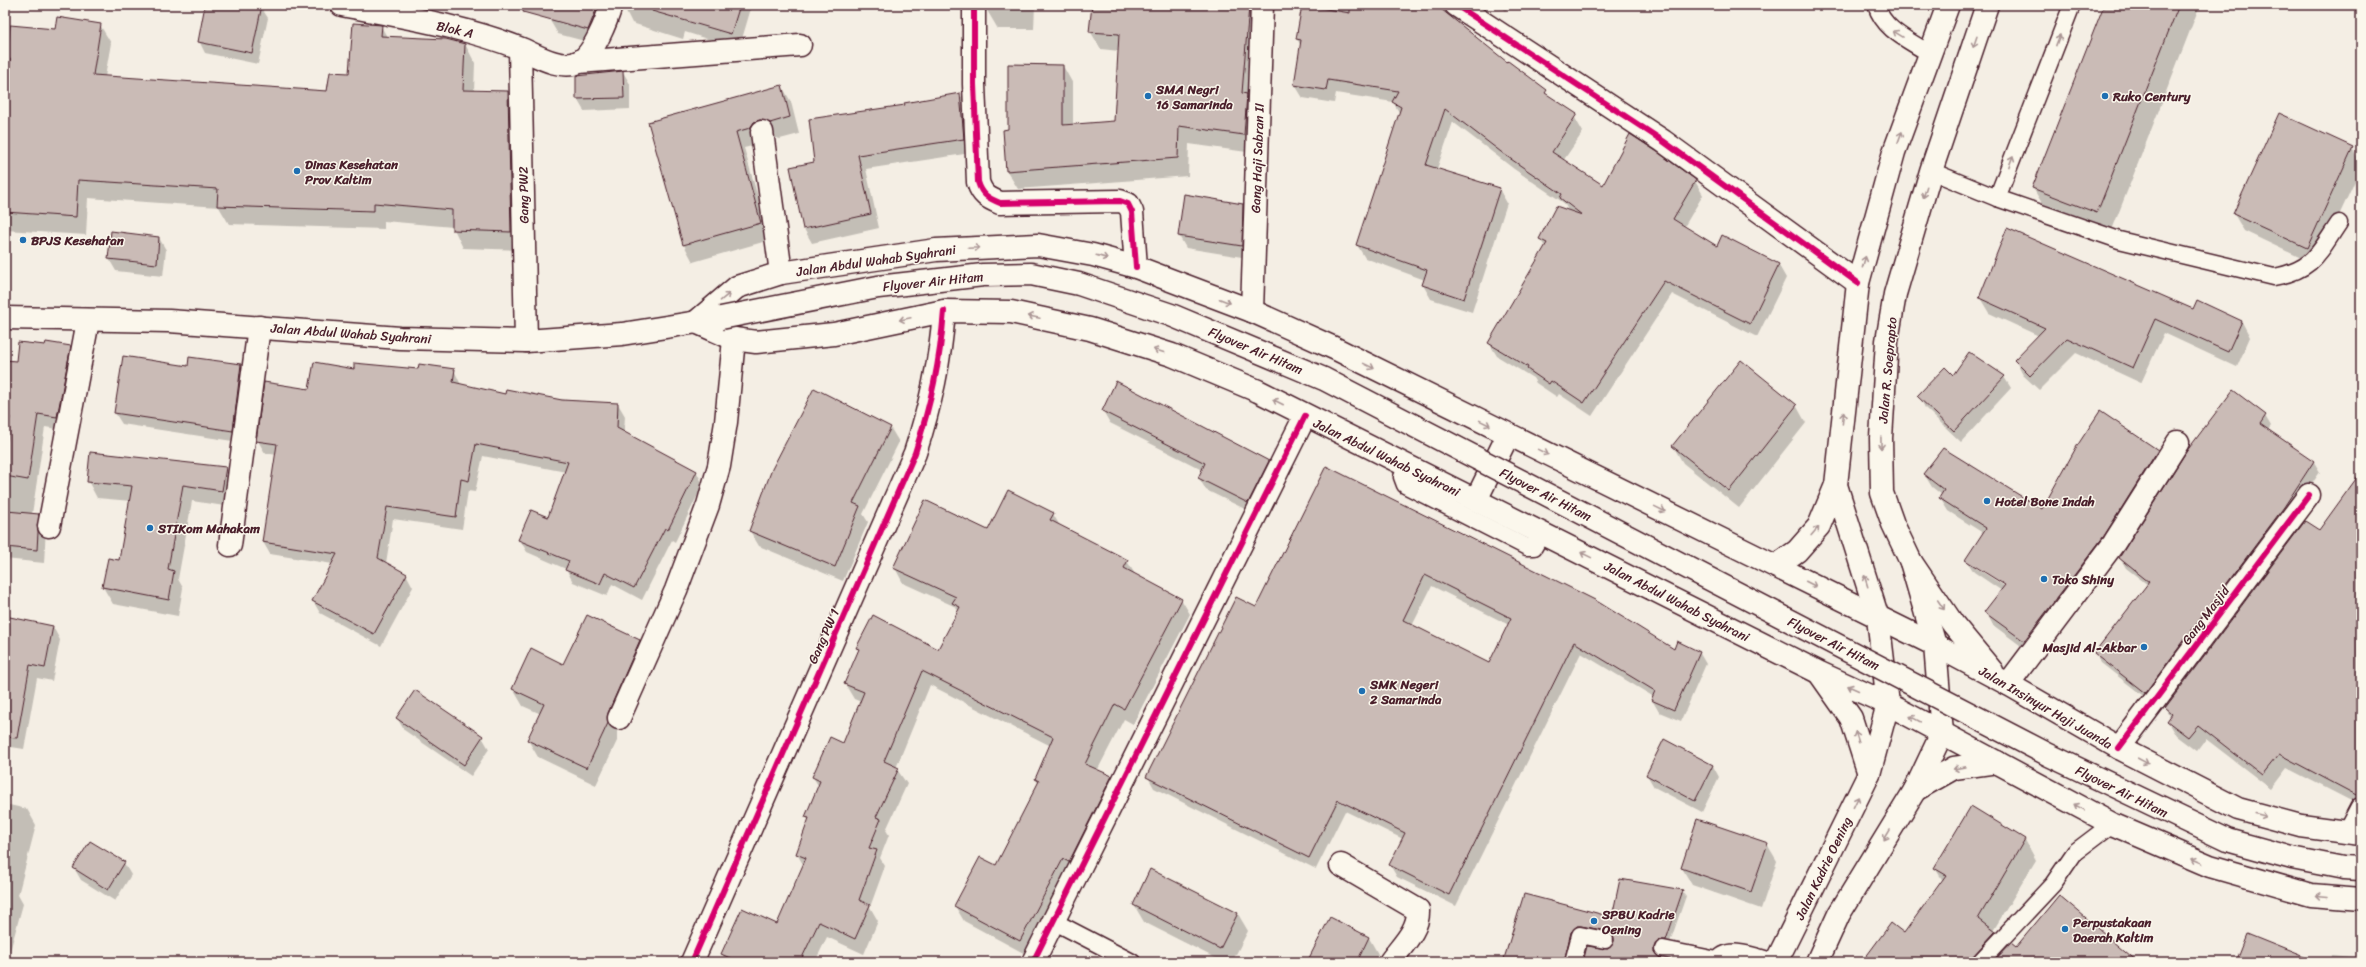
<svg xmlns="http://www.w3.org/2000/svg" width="2366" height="967" font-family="Sriracha,sans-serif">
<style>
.shadow{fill:#0003;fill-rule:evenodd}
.building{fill:#cabbb6;stroke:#4a1f2b;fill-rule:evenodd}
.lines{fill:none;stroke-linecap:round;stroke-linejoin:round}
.lane-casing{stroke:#4a1f2b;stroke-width:19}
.street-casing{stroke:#4a1f2b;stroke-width:25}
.secondary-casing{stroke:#4a1f2b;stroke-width:25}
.primary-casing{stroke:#4a1f2b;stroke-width:25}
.highway-casing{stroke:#4a1f2b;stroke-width:25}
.lane{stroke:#fbf7ec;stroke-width:16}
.street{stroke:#fbf7ec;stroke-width:22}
.secondary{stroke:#fbf7ec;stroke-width:22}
.primary{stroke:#fbf7ec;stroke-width:22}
.highway{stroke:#fbf7ec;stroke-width:22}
.highway-bridge-casing{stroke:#4a1f2b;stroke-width:25;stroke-linecap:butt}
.highway-bridge{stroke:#fbf7ec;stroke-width:22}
.cycleway-casing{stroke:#fbf7ec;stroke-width:8}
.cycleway{stroke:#d6006c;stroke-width:6}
.oneway{stroke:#ab9695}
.poi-dot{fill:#1f6fb2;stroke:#fbf7ec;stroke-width:1.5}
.labels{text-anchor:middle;stroke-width:3;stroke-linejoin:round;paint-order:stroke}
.street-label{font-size:13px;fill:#4a1f2b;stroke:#fbf7ec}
.poi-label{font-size:13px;font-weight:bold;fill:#4a1f2b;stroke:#fbf7ec;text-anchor:start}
</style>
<rect width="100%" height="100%" fill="#f4eee4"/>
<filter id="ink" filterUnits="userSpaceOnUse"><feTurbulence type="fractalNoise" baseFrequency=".025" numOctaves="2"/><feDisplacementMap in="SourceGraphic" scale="8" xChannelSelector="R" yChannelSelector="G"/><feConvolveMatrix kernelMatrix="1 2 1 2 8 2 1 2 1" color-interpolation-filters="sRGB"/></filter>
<g filter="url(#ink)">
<!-- shadow -->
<g class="shadow">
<polygon points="206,5 261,7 268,18 258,64 205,53 199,41"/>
<polygon points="553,5 752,5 739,49 685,32 683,39 632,23 624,7 616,7 596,44 558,34 549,19"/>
<polygon points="987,5 1035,5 1034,29 998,29 988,12"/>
<polygon points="1093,5 1263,5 1254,153 1189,144 1188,176 1018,189 1007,171 1004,130 1009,130 1063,66 1073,84 1073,125 1115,122 1119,51 1101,49 1090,31"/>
<polygon points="1303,5 1434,5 1575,118 1583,132 1563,161 1603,187 1695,181 1703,195 1684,227 1718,247 1778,264 1786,278 1757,337 1672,294 1592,416 1559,394 1557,397 1536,383 1533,378 1497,356 1489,343 1545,247 1540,239 1569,212 1564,203 1514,169 1453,122 1437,169 1499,189 1507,203 1472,312 1431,299 1423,285 1425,280 1365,258 1357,245 1400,114 1393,102 1336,93 1334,103 1303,98 1295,85 1301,46 1297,39"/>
<polygon points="1498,5 1511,5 1505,11"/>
<polygon points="2105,5 2200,5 2110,235 2046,210 2033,188"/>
<polygon points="100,25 111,43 105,77 328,92 350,74 381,26 387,37 465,44 475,63 474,91 508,92 518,111 521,250 463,248 453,227 384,221 384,229 229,224 219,207 88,198 86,235 5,230 5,144 11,64 8,58 56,30"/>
<polygon points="623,72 630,84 630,109 584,111 577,99 577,77"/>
<polygon points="782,86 791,102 799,134 780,139 770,136 760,144 744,148 770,240 693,262 684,245 649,123"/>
<polygon points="960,94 968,108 971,153 866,169 879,228 812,243 804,229 815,163 906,106"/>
<polygon points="2352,148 2361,163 2361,168 2316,265 2244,231 2234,214"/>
<polygon points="1242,205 1249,216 1248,258 1186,248 1179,236"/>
<polygon points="159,238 166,250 163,276 116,271 109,259"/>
<polygon points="1980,298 2193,311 2242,322 2250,337 2237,367 2164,333 2141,383 2076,353 2039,390 2023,375 2015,360 2039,336 1989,313"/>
<polygon points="70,347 78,360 64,430 45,427 32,514 38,515 46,528 44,563 5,559 5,459 10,429 5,428 5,361 17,362"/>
<polygon points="1969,353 2004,377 2011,388 1961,442 1925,408 1919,396 1953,377"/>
<polygon points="241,365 248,377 239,442 122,424 115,413 189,367"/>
<polygon points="355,370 454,370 461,385 506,395 618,404 625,416 624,433 696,471 703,484 675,542 672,540 642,600 612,584 607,596 573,582 566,569 527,552 520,540 549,518 566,472 483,456 475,492 468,491 462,529 393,519 386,563 406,574 413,587 381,646 320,613 313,601 333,564 270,554 263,542 277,455 265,453 258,441 310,390"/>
<polygon points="1117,383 1268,461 1275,473 1255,514 1206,490 1199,478 1203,470 1110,423 1103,411"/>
<polygon points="2233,392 2265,416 2271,426 2268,430 2314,462 2320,472 2289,518 2151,702 2101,663 2096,654 2148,585 2126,568 2120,558"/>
<polygon points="1796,405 1806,423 1739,508 1683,463 1673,446"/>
<polygon points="890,427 899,442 863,514 868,522 843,581 759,546 750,531"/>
<path d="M2157 451 2165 464 2032 654 1993 625 1986 612 2002 591 1974 572 1966 560 1983 533 1948 511 1940 498 1942 495 1932 487 1924 474 2042 511ZM1976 565 2010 587 2009 589 1976 568Z"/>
<path d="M1326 467 1674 650 1699 652 1706 664 1681 721 1659 712 1652 700 1654 697 1581 653 1456 906 1397 877 1390 865 1403 839 1345 811 1316 869 1154 788 1148 777 1257 608ZM1432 586 1509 625 1490 664 1412 626Z"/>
<polygon points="225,468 234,484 231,507 192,501 178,579 183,588 178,616 113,604 103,587 108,560 120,562 131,501 97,498 88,481"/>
<polygon points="2361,479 2361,806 2287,768 2271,789 2206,739 2197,751 2177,736 2168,721 2171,718 2166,708 2320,532"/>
<polygon points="1053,514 1060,526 1127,561 1136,576 1181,599 1190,614 1133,724 1124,719 1097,771 1111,777 1120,792 1029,956 964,921 955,906 996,867 1039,785 1036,779 1051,746 930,685 896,768 907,784 886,830 889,835 880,858 885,866 870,907 878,921 864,954 827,937 815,962 727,962 722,954 777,926 804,866 797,854 809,821 806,817 819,787 813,777 844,744 861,702 854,699 845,684 859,650 857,648 939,651 959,612 956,607 903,583 895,568 989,532"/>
<polygon points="5,617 53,627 60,640 52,681 37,678 24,749 5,746"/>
<polygon points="639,641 649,659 617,731 617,741 596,785 538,757 528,740 541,714 523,706 513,689 564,665"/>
<polygon points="416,691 482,737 489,749 471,776 404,730 397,718"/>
<polygon points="1713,766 1719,777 1702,812 1654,787 1647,775"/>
<polygon points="5,804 27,809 36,825 18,895 23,904 7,962 5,962"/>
<polygon points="1972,808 2025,840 2036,860 1993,931 2005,950 2016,949 2136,962 1863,962 1904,935 1943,881 1935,868"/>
<polygon points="1767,844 1777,861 1761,909 1692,885 1682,868"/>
<polygon points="124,863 131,875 115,901 81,880 74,868"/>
<polygon points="1151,870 1238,914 1248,931 1232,962 1223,962 1144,922 1134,905"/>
<polygon points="1682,891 1686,896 1669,945 1663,946 1656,954 1661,962 1583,962 1588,947 1608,950 1613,947 1615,939 1611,936 1585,931 1568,962 1505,962 1525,895 1613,918"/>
<polygon points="1330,919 1369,938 1378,954 1374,962 1308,962"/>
<polygon points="2331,955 2361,958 2361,962 2330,962"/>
</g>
<!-- building -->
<g class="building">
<polygon points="205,5 262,5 252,53 198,42"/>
<polygon points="524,5 598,5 588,30 523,12"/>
<polygon points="653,5 740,5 731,34 652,11"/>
<polygon points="1092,5 1249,6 1242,93 1247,94 1244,135 1179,126 1178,158 1006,171 1003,130 1008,129 1008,64 1063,65 1063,125 1114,121 1119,34 1089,32"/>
<polygon points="1302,5 1350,13 1350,5 1436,5 1507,62 1508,61 1547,90 1545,93 1577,114 1552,152 1603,185 1630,134 1656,151 1696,180 1673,219 1717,246 1722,235 1779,264 1750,324 1664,281 1584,403 1551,381 1549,384 1527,369 1528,367 1488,343 1547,243 1539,239 1556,206 1582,215 1560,198 1562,194 1505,155 1445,109 1426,165 1500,188 1464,299 1422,285 1427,270 1356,245 1401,107 1392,102 1398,91 1328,80 1326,90 1294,85 1301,40 1296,39"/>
<polygon points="2104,5 2179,5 2097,213 2032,188"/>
<polygon points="57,17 101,24 93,75 327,91 330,72 349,73 353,23 382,25 381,36 446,39 465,44 463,90 508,91 511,232 452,230 452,210 374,203 374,211 217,206 218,189 78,180 76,217 5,212 5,148 10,59 7,58 10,25 55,29"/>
<polygon points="623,71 624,98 576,99 576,76"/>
<polygon points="782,85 790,117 770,123 760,120 754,122 750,128 736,132 761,223 683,245 648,122"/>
<polygon points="960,93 964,139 858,155 871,214 803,229 790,167 814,162 809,119 905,105 904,103"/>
<polygon points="2279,113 2353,147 2307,248 2233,214"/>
<polygon points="1184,194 1243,204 1242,246 1178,236"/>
<polygon points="2007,228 2193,309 2197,300 2242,321 2228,352 2155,319 2133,368 2067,338 2030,376 2014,360 2045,328 1979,298"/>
<polygon points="111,231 159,237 157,264 108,259"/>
<polygon points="18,342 45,345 46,342 71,346 57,417 38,414 28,480 5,476 5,452 10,417 5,416 5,360 16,361"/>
<polygon points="1969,352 2005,376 1954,431 1917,396 1945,367 1953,375"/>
<polygon points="123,356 188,366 189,357 241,364 233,431 114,413"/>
<polygon points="1741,360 1797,405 1729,491 1672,446"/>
<polygon points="314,362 354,369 354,363 418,369 419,364 455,369 453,382 505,394 506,389 562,400 618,403 617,428 697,471 668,530 665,528 634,588 605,573 600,584 565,570 569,561 518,540 531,510 548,517 568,462 476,444 469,481 461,479 456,517 387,507 378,558 407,574 374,634 312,601 337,554 262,542 277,444 256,441 264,382 309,389"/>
<polygon points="1116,381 1269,461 1248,503 1198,478 1205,463 1102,411"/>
<polygon points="814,388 891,427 853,503 860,506 835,567 749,531 772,469"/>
<polygon points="2233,390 2266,415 2260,424 2314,461 2284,507 2145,693 2094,653 2149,582 2119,558 2186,452"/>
<polygon points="2100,411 2158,450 2104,536 2024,641 1984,612 2005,585 1965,560 1986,528 1939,498 1944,490 1923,474 1943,448 2042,509 2077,446"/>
<polygon points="90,452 226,467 222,491 183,485 168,569 174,571 169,600 102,587 108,558 119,560 132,486 87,482"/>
<path d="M1326 466 1595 600 1674 649 1677 641 1700 652 1674 710 1651 700 1655 691 1574 642 1449 895 1389 865 1405 833 1338 800 1309 858 1146 777 1236 597 1256 607ZM1425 575 1511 618 1489 663 1403 620Z"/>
<polygon points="2361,472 2361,797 2360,797 2279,754 2262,775 2198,725 2188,737 2167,721 2172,714 2165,708 2305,521 2319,530"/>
<polygon points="1008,490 1054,513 1050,520 1128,560 1124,568 1182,599 1124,709 1115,704 1085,764 1112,776 1069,862 1063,859 1020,941 954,906 980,857 996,865 1039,781 1035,779 1053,737 922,671 884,761 899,768 876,817 881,819 869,848 877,850 859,900 870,905 855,939 819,922 800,962 739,962 721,954 742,908 777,924 806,858 796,854 809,818 805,817 820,781 812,777 830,737 843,743 864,692 844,684 859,649 856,648 873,615 938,649 960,607 952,603 956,597 893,568 925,500 988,530"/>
<polygon points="7,511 39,514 37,550 5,547"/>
<polygon points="587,615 640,640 608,713 608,723 587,768 527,740 544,704 512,689 531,648 563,664"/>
<polygon points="5,616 53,626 45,668 30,665 17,738 5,737"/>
<polygon points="415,690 483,736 464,765 396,718"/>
<polygon points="1664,739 1713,765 1695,801 1646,775"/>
<polygon points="1971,806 2025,839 1978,919 1995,932 1973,956 1971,962 1862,962 1891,923 1904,933 1946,875 1934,868"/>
<polygon points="1697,819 1768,843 1751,892 1681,868"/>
<polygon points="90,841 125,862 108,890 73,868"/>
<polygon points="1150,869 1238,913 1220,949 1133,905"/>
<polygon points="1620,879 1683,890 1666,940 1660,940 1654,947 1654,952 1660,958 1659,962 1583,962 1587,946 1608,949 1614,941 1614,937 1607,931 1581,926 1577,926 1571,932 1564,962 1503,962 1524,894 1612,917"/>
<polygon points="2059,895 2138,962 1993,962 2011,943 2016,947"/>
<polygon points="1330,917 1369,937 1357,962 1307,962"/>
<polygon points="2247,934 2314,961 2314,962 2236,962"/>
</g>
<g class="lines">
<defs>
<g id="lane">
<path d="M1876 5C1884 31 1909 40 1930 54"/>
<path d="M1931 171 1997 198 2119 240 2274 277C2313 270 2318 254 2339 223"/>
<polyline points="1997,198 2072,5"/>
<polyline points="1407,466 1402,477 1405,485 1527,547 1534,547 1542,533"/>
<polyline points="1053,921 1132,962"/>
<polyline points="1663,949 1717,960"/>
<polyline points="1573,962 1580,935 1605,940"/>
<path d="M1717 962C1727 943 1759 958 1775 962"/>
<polyline points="1980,962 2053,884 2075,852 2112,824"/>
</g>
<g id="street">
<path d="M342 5C403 17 466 26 524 50 539 57 562 70 579 62 593 55 607 20 611 5"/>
<path d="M974 5V84L978 182C982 195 988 198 1000 203L1120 201 1128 204 1132 212 1136 267"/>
<polyline points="1456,5 1663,141 1858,283"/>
<polyline points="520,49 526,341"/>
<polyline points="578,62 800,45"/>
<polyline points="762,132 781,273"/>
<polyline points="1252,311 1262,5"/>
<polyline points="49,526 88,321"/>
<polyline points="230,545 259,327"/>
<polyline points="2008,684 2114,543 2178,442"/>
<polyline points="619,718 676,590 708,505 719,466 726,422 734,339"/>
<polyline points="2119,748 2309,495"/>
<polyline points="2349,832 2361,809"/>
<path d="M1341 865 1418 910C1419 931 1401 946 1390 962"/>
<path d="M692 962 915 453C931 403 940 363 944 311"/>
<polyline points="1033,962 1305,416"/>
</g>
<g id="secondary">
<polyline points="1776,962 1869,774 1888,704"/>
<polyline points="1817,962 1839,914 1915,790 1942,733"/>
</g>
<g id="primary">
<polyline points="1888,704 1878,618 1836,485 1858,283 1894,152 1948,5"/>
<polyline points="1942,733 1935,645 1911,562 1893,524 1882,493 1881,438 1887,341 1895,294 1931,171 1987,5"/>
</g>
<g id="highway">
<polyline points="5,318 169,321 400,338 526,341 622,334 710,320"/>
<polyline points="696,322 737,287 781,273 936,250 1038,245 1093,255 1136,267 1252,311 1334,348 1935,645 2008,684 2119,748 2238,809 2301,826 2361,834"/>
<polyline points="696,322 734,339 756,342 834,334 944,311 1011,312 1090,329 1172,355 1258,391 1820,673 1888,704 2112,824 2210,866 2311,895 2361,899"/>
<polyline points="1476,500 1508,435"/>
<polyline points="1911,562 1953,624 1992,671"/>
<polyline points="1776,566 1797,551 1819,526 1836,485"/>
<polyline points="1820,674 1851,718 1869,774"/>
<polyline points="1915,790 1954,768 1997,762"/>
</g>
</defs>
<!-- lane casing -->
<use href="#lane" class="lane-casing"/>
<!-- street casing -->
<use href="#street" class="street-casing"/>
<!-- secondary casing -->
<use href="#secondary" class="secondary-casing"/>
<!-- primary casing -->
<use href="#primary" class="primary-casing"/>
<!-- highway casing -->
<use href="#highway" class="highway-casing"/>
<!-- lane -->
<use href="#lane" class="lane"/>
<!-- street -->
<use href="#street" class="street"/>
<!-- secondary -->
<use href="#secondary" class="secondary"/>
<!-- primary -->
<use href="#primary" class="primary"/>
<!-- highway -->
<use href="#highway" class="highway"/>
<defs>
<polyline id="highway-bridge" points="721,318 878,287 983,275 1031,274 1079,284 1171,315 1324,379 2049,755 2227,840 2292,858 2343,868 2361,869"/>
</defs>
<!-- highway-bridge casing -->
<use href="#highway-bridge" class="highway-bridge-casing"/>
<!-- highway-bridge -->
<use href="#highway-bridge" class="highway-bridge"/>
<defs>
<g id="cycleway">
<path d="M974 5V84L978 182C982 195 988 198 1000 203L1120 201 1128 204 1132 212 1136 267"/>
<polyline points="1456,5 1663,141 1858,283"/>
<polyline points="2119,748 2309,495"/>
<path d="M692 962 915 453C931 403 940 363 944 311"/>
<polyline points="1033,962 1305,416"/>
</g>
</defs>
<!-- cycleway casing -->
<use href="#cycleway" class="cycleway-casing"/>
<!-- cycleway -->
<use href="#cycleway" class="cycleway"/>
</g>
<!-- one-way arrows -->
<defs><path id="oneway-shaft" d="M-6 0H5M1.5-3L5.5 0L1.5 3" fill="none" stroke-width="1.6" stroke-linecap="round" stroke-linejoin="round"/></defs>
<g class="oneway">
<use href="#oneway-shaft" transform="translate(1898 34) rotate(-148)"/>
<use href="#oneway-shaft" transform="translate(2058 40) rotate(-69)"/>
<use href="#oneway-shaft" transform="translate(1975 42) rotate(109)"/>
<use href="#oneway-shaft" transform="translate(1900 137) rotate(-70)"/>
<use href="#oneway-shaft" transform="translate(2011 161) rotate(-69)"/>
<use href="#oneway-shaft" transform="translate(1925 192) rotate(107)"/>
<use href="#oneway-shaft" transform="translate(974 248) rotate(-3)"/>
<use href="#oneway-shaft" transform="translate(1102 257) rotate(16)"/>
<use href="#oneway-shaft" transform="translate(1864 262) rotate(-74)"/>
<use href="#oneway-shaft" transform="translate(725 297) rotate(-40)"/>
<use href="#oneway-shaft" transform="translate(1225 301) rotate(21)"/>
<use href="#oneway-shaft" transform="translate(1034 317) rotate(-168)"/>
<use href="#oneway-shaft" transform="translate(905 319) rotate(168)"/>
<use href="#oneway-shaft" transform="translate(1159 351) rotate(-162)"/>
<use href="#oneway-shaft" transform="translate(1369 366) rotate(26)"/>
<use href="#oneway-shaft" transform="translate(1278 402) rotate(-153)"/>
<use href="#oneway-shaft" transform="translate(1843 418) rotate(-84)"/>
<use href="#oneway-shaft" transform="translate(1485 423) rotate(26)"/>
<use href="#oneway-shaft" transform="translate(1881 443) rotate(89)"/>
<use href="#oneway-shaft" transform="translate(1543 452) rotate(26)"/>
<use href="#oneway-shaft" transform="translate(1660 509) rotate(26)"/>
<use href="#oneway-shaft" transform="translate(1815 531) rotate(-50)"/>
<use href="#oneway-shaft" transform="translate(1586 555) rotate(-154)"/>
<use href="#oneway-shaft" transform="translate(1866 581) rotate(-107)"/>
<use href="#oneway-shaft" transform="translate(1811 584) rotate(27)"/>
<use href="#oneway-shaft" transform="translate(1941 605) rotate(56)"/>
<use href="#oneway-shaft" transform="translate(1853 688) rotate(-156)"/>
<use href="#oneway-shaft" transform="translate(1915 719) rotate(-152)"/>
<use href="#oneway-shaft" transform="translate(1857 737) rotate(-108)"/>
<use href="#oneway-shaft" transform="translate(2143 761) rotate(28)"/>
<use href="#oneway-shaft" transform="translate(1959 768) rotate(169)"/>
<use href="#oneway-shaft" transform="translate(1856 802) rotate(-64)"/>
<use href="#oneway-shaft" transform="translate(2079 807) rotate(-151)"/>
<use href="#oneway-shaft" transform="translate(2261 815) rotate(15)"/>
<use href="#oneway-shaft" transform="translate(1887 835) rotate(121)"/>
<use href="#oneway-shaft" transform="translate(2197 861) rotate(-157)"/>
<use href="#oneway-shaft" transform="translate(2322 896) rotate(-175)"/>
</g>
</g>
<!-- markers -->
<g class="poi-dot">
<circle cx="1148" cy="96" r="4"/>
<circle cx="2105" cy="96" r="4"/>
<circle cx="297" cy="171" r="4"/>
<circle cx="23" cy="240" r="4"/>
<circle cx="1987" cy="501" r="4"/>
<circle cx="150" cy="528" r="4"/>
<circle cx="2044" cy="579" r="4"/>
<circle cx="2144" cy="647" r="4"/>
<circle cx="1362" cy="691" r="4"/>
<circle cx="1594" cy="921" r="4"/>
<circle cx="2065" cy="929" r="4"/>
</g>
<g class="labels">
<!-- street labels -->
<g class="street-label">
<text transform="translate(455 29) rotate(13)" y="5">Blok A</text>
<text transform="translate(1257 158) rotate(-88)" y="5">Gang Haji Sabran II</text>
<text transform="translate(523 195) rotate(-91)" y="5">Gang PW2</text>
<text transform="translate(876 260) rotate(-8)" y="5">Jalan Abdul Wahab Syahrani</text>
<text transform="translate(933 281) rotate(-6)" y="5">Flyover Air Hitam</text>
<text transform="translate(351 333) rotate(4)" y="5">Jalan Abdul Wahab Syahrani</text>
<text transform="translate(1256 350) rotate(23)" y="5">Flyover Air Hitam</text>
<text transform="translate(1887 370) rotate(-85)" y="5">Jalan R. Soeprapto</text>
<text transform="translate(1387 457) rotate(26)" y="5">Jalan Abdul Wahab Syahrani</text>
<text transform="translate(1546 494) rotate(27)" y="5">Flyover Air Hitam</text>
<text transform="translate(1677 601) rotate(27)" y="5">Jalan Abdul Wahab Syahrani</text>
<text transform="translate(2205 615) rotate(-53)" y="5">Gang Masjid</text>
<text transform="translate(823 636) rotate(-66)" y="5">Gang PW 1</text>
<text transform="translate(1834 643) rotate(27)" y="5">Flyover Air Hitam</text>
<text transform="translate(2046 707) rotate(30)" y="5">Jalan Insinyur Haji Juanda</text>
<text transform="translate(2122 791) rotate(26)" y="5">Flyover Air Hitam</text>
<text transform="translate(1823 868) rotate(-64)" y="5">Jalan Kadrie Oening</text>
</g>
<!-- poi labels -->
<g class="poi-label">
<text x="1156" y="94">SMA Negri<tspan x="1156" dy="15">16 Samarinda</tspan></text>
<text x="2113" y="101">Ruko Century</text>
<text x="305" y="169">Dinas Kesehatan<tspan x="305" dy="15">Prov Kaltim</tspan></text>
<text x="31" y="245">BPJS Kesehatan</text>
<text x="1995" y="506">Hotel Bone Indah</text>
<text x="158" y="533">STIKom Mahakam</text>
<text x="2052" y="584">Toko Shiny</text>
<text x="2136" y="652" text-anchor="end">Masjid Al-Akbar</text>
<text x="1370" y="689">SMK Negeri<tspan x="1370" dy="15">2 Samarinda</tspan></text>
<text x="1602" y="919">SPBU Kadrie<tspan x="1602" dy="15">Oening</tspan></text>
<text x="2073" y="927">Perpustakaan<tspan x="2073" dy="15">Daerah Kaltim</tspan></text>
</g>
</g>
<!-- margin -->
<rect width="2366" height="967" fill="none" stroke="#fbf7ec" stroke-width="20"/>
<rect x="10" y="10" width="2346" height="947" fill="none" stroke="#4a1f2b" stroke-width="1.5" filter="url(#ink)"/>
</svg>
